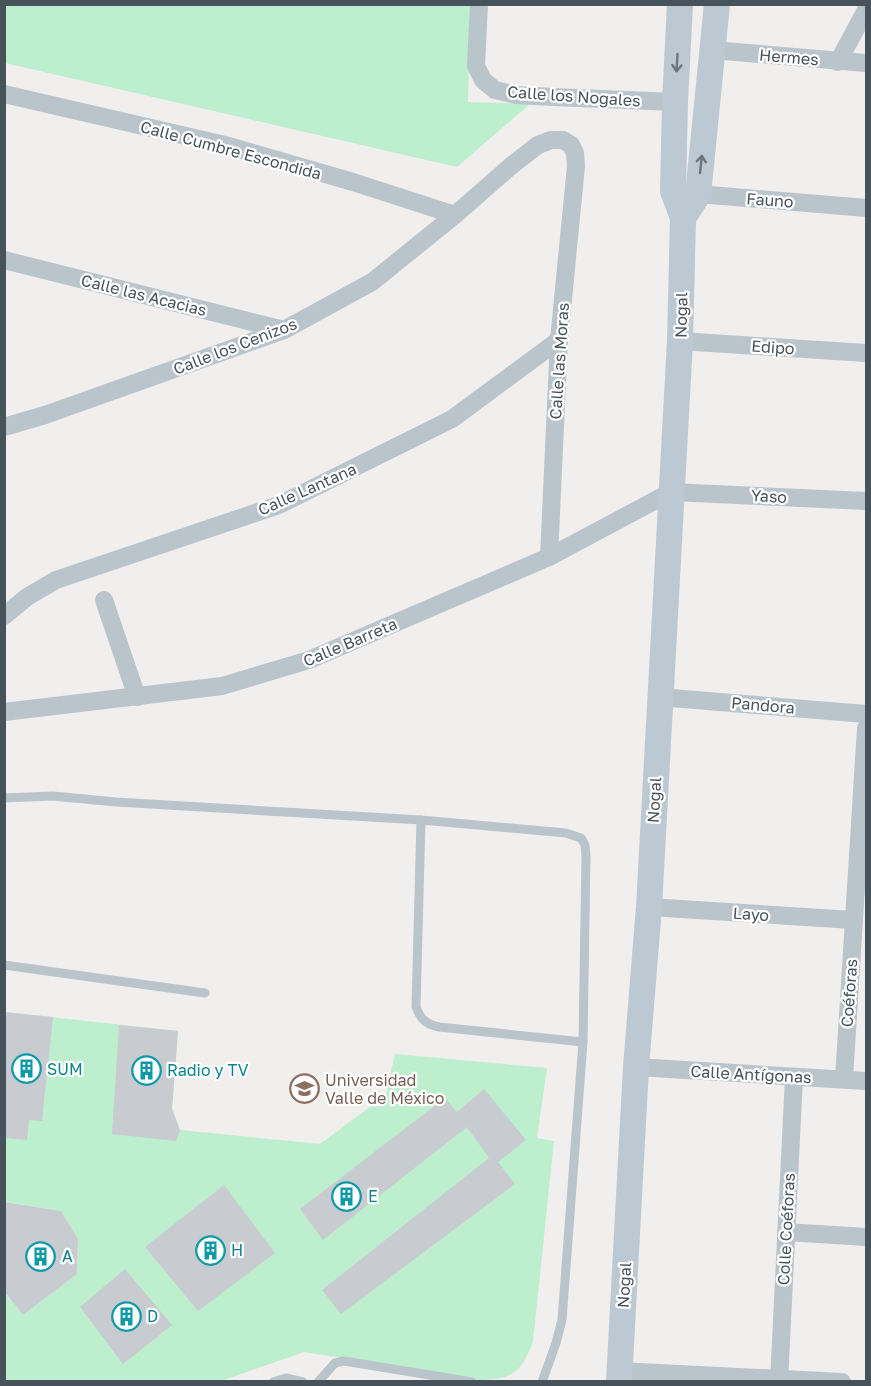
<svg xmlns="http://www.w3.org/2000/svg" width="871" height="1386" font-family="'Golos Text',sans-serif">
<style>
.green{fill:#bdeecd}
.building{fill:#c8ccd1}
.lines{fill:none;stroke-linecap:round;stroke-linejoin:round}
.lane{stroke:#bac4cb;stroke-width:9}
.street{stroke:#bac4cb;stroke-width:18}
.secondary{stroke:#bcc8d2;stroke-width:26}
.oneway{stroke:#6a767f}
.labels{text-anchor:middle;stroke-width:4.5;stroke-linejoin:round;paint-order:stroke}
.street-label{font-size:16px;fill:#47535b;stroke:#fff}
.culture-label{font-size:16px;fill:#0d838f;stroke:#fff;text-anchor:start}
.education-label{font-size:16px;fill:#785e54;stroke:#fff;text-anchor:start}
</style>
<rect width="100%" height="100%" fill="#f1eeee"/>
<!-- green -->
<g class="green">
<polygon points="5,5 470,5 468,102 530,104 457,167 5,63"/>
<path d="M5 1012 178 1031 172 1108 180 1130 320 1144 386 1095 395 1054 547 1068 537 1138 554 1141 533 1341C522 1373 512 1379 479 1380L304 1352 221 1381H5L4 1292 23 1315 77 1274 78 1239 61 1211 5 1202Z"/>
</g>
<!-- building -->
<g class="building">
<polygon points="4,1012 53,1017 42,1121 29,1120 27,1140 4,1138"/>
<polygon points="119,1025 178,1031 172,1109 180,1130 176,1141 112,1134"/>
<polygon points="484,1089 526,1140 498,1162 515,1184 341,1314 322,1290 489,1158 467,1127 323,1240 300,1209 445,1098 457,1112"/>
<polygon points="224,1185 275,1253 198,1311 145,1247"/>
<polygon points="4,1202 61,1211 78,1239 77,1274 23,1315 4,1291"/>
<polygon points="125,1269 172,1325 123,1364 80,1307"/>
</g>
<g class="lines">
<!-- lane -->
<g class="lane">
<polyline points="4,798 53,796 116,802 421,820 566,833 581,838 585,845 586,856 583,1042 562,1320 556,1343 542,1382"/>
<path d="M421 820 416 1007C421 1020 426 1024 439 1027L583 1042"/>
<polyline points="4,965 205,993"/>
<polyline points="273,1382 286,1378 303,1382"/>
<polyline points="318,1382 335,1363 344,1361 472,1382"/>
</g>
<!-- street -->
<g class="street">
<polyline points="479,4 476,66 483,80 495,90 516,95 553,97 675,102"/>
<polyline points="712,50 866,63"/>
<polyline points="838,62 866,10"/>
<polyline points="4,94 225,145 353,182 455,215"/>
<polyline points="686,193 866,208"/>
<polyline points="4,260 284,330"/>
<polyline points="680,341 866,353"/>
<polyline points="4,427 45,415 284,330 372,282 455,215 512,165 538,145 551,140 563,140 571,145 575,153 576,166 559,340 549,557"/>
<polyline points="104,600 137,697"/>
<polyline points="4,616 27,597 56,580 279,505 452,419 559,340"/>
<polyline points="659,697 866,714"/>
<polyline points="4,712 222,686 309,660 549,557 671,492 866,501"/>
<polyline points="649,907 853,920"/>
<polyline points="636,1067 866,1081"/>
<polyline points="844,1079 866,728"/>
<polyline points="786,1232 866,1237"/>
<polyline points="619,1371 842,1382"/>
<polyline points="779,1382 794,1077"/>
</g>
<!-- secondary -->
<g class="secondary">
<polyline points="683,218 698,195 717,4"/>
<polyline points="619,1382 636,1067 649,907 680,341 683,218 673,191 675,102 680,4"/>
</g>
</g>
<!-- one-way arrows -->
<defs><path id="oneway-shaft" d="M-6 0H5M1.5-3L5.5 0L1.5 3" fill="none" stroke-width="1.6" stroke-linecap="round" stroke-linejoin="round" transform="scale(1.5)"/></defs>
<g class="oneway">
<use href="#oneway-shaft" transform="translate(677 63) rotate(93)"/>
<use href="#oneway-shaft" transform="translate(701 164) rotate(-84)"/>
</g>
<!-- icons -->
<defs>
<symbol id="building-ring" viewBox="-11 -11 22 22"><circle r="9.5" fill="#fff" stroke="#0f9aa8" stroke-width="1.5"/><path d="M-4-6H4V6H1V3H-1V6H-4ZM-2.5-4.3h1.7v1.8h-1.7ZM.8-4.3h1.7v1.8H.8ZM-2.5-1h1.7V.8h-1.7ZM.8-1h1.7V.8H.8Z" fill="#0f9aa8"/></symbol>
<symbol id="university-ring" viewBox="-11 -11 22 22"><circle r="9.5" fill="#fff" stroke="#8d6e63" stroke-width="1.5"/><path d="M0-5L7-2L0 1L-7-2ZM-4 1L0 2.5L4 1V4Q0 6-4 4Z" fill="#8d6e63"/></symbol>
</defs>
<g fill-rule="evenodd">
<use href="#building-ring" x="10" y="1052" width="33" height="33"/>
<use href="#building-ring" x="130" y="1054" width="33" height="33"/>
<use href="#university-ring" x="288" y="1072" width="33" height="33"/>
<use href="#building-ring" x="330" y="1180" width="33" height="33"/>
<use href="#building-ring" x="194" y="1234" width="33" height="33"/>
<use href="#building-ring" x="24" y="1240" width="33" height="33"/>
<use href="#building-ring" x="110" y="1300" width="33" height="33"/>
</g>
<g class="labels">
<!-- street labels -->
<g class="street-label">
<text transform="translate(789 57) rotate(5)" y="6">Hermes</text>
<text transform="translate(574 96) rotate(4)" y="6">Calle los Nogales</text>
<text transform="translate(231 150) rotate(15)" y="6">Calle Cumbre Escondida</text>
<text transform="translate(770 200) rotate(4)" y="6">Fauno</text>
<text transform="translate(144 295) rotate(14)" y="6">Calle las Acacias</text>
<text transform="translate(681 315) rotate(-89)" y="6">Nogal</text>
<text transform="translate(235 346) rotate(-21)" y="6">Calle los Cenizos</text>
<text transform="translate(773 347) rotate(4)" y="6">Edipo</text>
<text transform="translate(559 361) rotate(-86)" y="6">Calle las Moras</text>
<text transform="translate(307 489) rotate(-24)" y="6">Calle Lantana</text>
<text transform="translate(769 496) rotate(3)" y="6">Yaso</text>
<text transform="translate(350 642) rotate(-23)" y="6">Calle Barreta</text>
<text transform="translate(763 705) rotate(5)" y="6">Pandora</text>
<text transform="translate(654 800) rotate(-87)" y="6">Nogal</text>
<text transform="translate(751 914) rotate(4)" y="6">Layo</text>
<text transform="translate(849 993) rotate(-86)" y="6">Coéforas</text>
<text transform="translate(751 1074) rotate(3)" y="6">Calle Antígonas</text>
<text transform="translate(786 1229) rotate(-87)" y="6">Colle Coéforas</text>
<text transform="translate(624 1285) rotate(-87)" y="6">Nogal</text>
</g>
<!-- culture labels -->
<g class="culture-label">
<text x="47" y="1075">SUM</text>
<text x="167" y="1076">Radio y TV</text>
<text x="368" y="1202">E</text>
<text x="231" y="1256">H</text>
<text x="62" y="1262">A</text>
<text x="147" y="1322">D</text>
</g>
<!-- education labels -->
<g class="education-label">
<text x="325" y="1086">Universidad<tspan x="325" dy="18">Valle de México</tspan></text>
</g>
</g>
<!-- border -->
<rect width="871" height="1386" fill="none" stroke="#47535b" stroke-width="12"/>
</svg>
